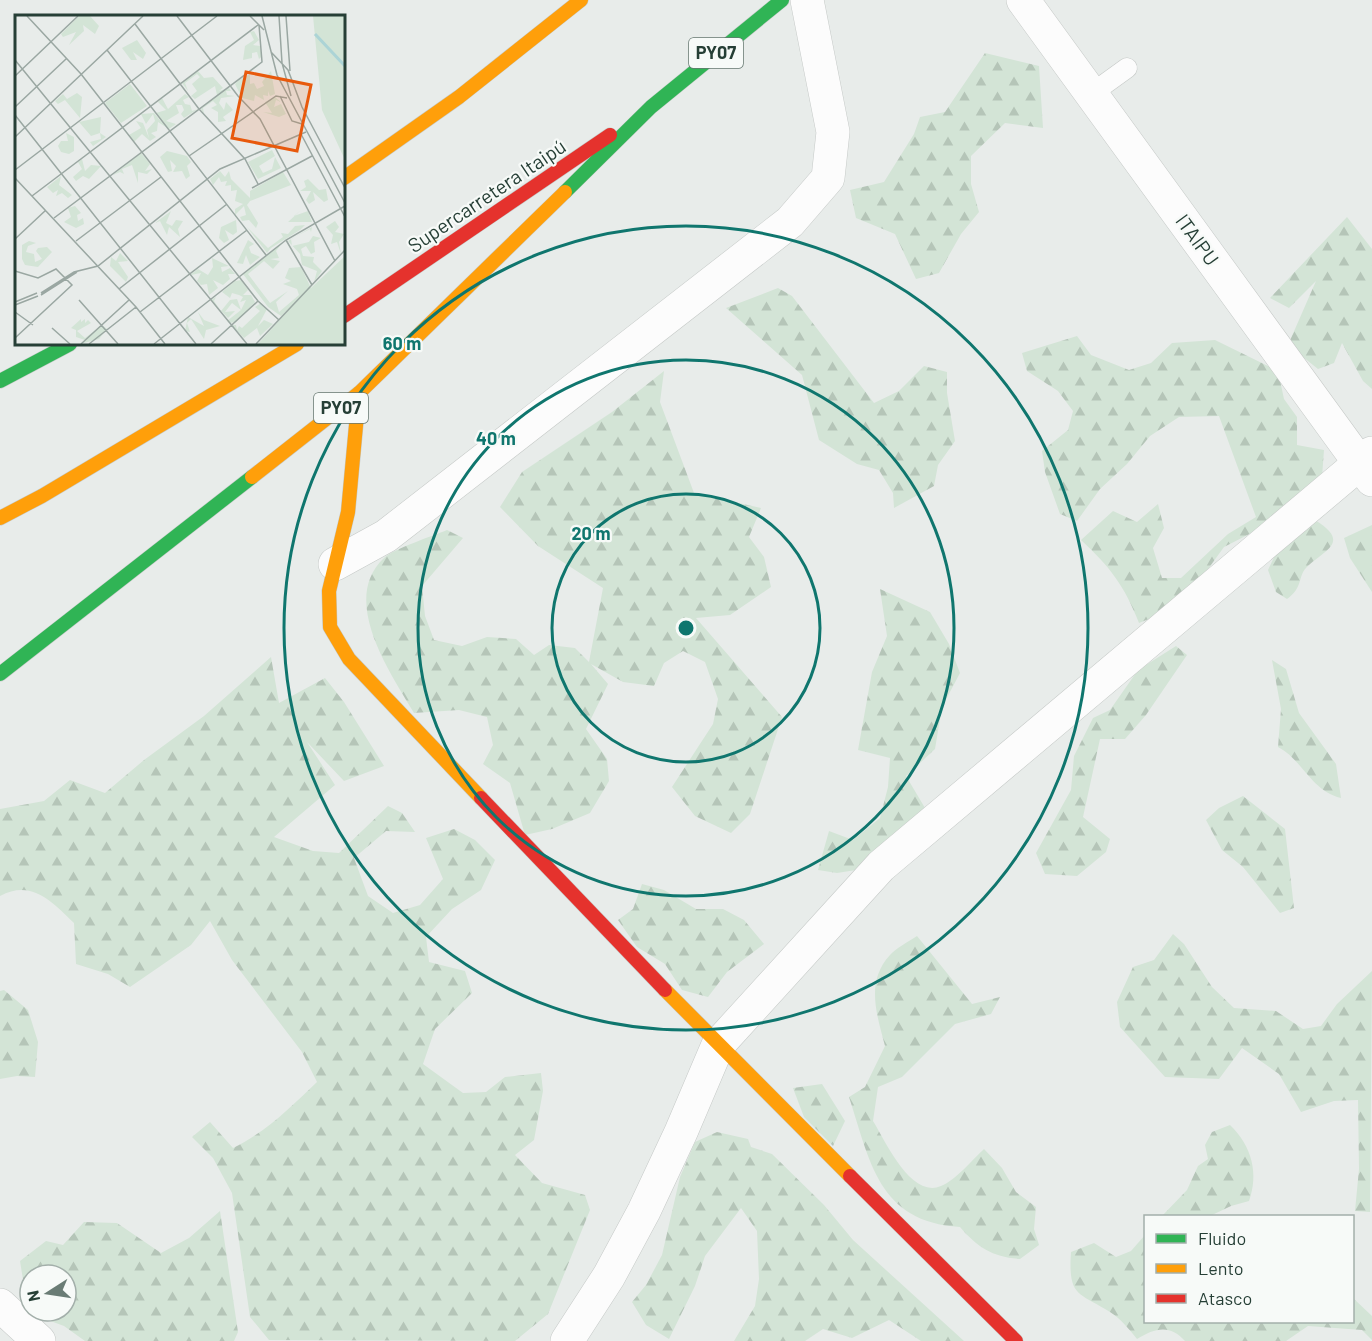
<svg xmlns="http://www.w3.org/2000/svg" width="1372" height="1341" font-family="Barlow,sans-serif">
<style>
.forest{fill:url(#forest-firs)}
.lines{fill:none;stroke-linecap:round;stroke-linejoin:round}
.lane-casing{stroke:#c5c9c7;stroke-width:21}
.street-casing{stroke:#c5c9c7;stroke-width:34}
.fast-casing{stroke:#c4c9c7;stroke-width:15}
.slow-casing{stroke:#c4c9c7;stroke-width:15}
.jam-casing{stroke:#c4c9c7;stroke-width:15}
.lane{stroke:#fcfcfc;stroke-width:20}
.street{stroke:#fcfcfc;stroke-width:33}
.fast{stroke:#30b455;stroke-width:14}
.slow{stroke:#ff9f0a;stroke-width:14}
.jam{stroke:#e5322d;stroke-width:14}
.ring{fill:none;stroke:#0f766e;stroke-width:3}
.labels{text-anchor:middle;stroke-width:4.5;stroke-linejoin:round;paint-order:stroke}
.shield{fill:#f7faf8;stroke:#657770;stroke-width:1.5}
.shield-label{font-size:18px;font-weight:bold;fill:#263f36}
.street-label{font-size:20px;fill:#263f36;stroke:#f7faf8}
.inset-river{fill:none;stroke:#acd4d6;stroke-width:3}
.inset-road{fill:none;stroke:#9aa7a2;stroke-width:1.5}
.view{fill:#e8590c;fill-opacity:0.15;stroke:#e8590c;stroke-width:3}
.inset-edge{fill:none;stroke:#263f36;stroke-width:3}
.centre{fill:#0f766e;stroke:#f7faf8;stroke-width:3}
.ring-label{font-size:18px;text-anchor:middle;font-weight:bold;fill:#0f766e;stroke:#f7faf8;stroke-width:4.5;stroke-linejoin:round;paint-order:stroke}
</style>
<defs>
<pattern id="forest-firs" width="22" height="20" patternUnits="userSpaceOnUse" patternTransform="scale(1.5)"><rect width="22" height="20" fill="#d3e4d6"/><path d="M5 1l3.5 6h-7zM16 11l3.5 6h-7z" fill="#b5c5b8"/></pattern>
</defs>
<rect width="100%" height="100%" fill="#e8ecea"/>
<!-- forest -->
<g class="forest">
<polygon points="985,53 1039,66 1043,128 1005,123 971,156 971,184 979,212 961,234 939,273 916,279 895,234 856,218 850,190 884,182 914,134 920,117 945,112"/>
<polygon points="1347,217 1372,249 1372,389 1363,381 1342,343 1334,363 1318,369 1288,345 1316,281 1289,308 1270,298"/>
<polygon points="778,288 792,296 874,403 899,391 924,366 947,372 947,393 955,441 938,465 934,486 894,508 893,493 879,470 857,464 819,440 802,375 726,308"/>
<path d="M1077 336 1091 355 1129 370 1151 363 1172 343 1215 340 1278 371 1284 399 1297 417V445L1324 450 1322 477 1283 517 1224 547 1195 587 1166 612 1139 623C1124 585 1110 567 1081 540L1113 511 1137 522 1158 504 1164 528 1153 548 1162 578H1181L1228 534 1256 517 1219 416 1179 417 1150 436 1127 464 1100 489 1077 521 1060 514 1045 472 1042 451 1068 430 1073 411 1058 391 1027 371 1022 353Z"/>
<path d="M664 371 660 402 694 493 761 508 749 537 764 557 771 587 730 615 696 618 782 717 750 814 731 833 695 816 672 787 713 724 718 699 705 662 683 651 664 663 654 686 623 682 591 664 608 684 586 729 607 759 609 781 590 813 552 829 525 835 510 783 483 764 493 745 487 717 459 710 414 713C391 674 339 600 384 558 393 549 433 536 447 530L463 538 422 586 425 616 434 640 462 646 487 637 516 639 534 655 549 645 575 648 589 662 603 588 538 546 500 507 522 472 612 412Z"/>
<path d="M1315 520C1352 543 1324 550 1306 568 1298 576 1303 588 1287 599L1276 592 1268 570 1277 551Z"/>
<polygon points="1372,525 1372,592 1350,558 1344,538"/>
<polygon points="880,589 930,612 949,644 960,673 942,707 935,749 906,776 925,808 881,866 837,873 818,870 829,831 853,840 880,818 888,787 890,758 858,750 872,672 887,636"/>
<polygon points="1176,646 1187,655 1146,715 1125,739 1100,739 1083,817 1110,839 1106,852 1077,876 1045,874 1036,853 1071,790 1074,756 1093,718 1110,710 1138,670"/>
<path d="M271 657 279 703 325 678 344 702 384 766 344 781 307 742 335 785 274 837 313 851 339 853 388 806 402 813 415 832 386 831 354 858 368 896 393 913 420 905 443 879 426 838 454 829 475 840 495 860 481 890 452 909 426 937 429 962 465 971 472 993 435 1029 423 1064 463 1093 486 1092 505 1077 541 1073 543 1091 534 1140 515 1155 542 1183 585 1195 590 1210 548 1314 515 1341 269 1340 250 1317 232 1193 213 1158 192 1137 210 1122 233 1148C266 1132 291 1107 317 1082L302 1052 232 960 210 921 191 945 130 987 108 974 76 964 74 923C52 902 32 879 0 896V809L44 801 70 780 105 793 144 760 204 716Z"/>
<path d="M1272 660 1286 669 1299 713 1336 764 1341 798C1311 791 1303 760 1278 747L1281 709Z"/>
<polygon points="1243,796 1285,829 1294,908 1280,913 1243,867 1222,850 1206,820 1219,808"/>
<polygon points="642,884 664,890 696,909 723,909 744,920 764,944 727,972 708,997 682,990 665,964 637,947 618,920 633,909"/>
<polygon points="1173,934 1184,944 1212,987 1234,1008 1276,1011 1303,1029 1321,1026 1337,1004 1372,971 1370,1212 1355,1211 1359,1169 1358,1100 1334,1101 1301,1112 1279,1074 1242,1048 1219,1079 1165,1077 1120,1027 1117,1002 1133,967 1154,960"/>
<path d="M917 936 972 1004 1000 997 991 1014 955 1024 902 1077 878 1087 873 1121C886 1142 911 1199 941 1186 956 1180 972 1160 984 1149L1002 1168 1016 1192 1036 1207 1034 1229 1039 1245 1020 1259C993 1257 978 1248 960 1227 878 1222 870 1161 849 1097L865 1087 885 1046C877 1015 865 982 890 955 896 948 908 942 917 936Z"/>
<polygon points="4,990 28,1010 38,1042 35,1077 17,1076 0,1079 0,991"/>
<polygon points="822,1084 845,1121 833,1146 804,1117 793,1088"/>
<path d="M1230 1125C1252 1146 1259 1174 1249 1201L1231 1206 1210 1216H1162L1187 1190 1198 1166 1208 1159 1205 1145 1212 1132Z"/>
<polygon points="717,1132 748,1139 751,1147 772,1154 824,1205 853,1240 964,1341 921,1341 889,1320 852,1338 823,1329 805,1341 734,1341 755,1306 759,1279 757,1231 741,1208 705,1256 695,1286 669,1339 646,1325 632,1302 646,1285 662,1255 680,1177 695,1142"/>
<polygon points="220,1211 238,1332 234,1341 85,1341 64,1326 37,1316 35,1311 66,1311 66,1275 30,1275 30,1299 24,1286 20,1261 46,1241 63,1245 84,1222 117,1223 161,1253 189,1238"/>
<path d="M1145 1235 1146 1322H1352L1353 1298 1372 1316V1340L1362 1330 1308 1326 1286 1341H1185C1170 1324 1155 1328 1137 1339 1129 1329 1121 1319 1110 1312 1078 1292 1068 1297 1071 1252L1094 1243 1116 1257 1131 1251Z"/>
</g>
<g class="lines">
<defs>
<polyline id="lane" points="1091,94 1127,68"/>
<g id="street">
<polyline points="1023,0 1372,480"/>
<polyline points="335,564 386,536 790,222 828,178 833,132 807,0"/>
<polyline points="0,1305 39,1341"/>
<polyline points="567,1341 609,1276 644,1211 681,1132 718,1045 881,866 1372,453"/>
</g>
<g id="fast">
<polyline points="565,192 651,107 782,0"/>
<polyline points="0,381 70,344"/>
<polyline points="0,674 252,477"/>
</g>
<g id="slow">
<polyline points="344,178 459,97 581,0"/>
<polyline points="359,393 348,512 329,591 330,627 349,659 481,798"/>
<polyline points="252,477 359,393 565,192"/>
<polyline points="0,518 42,496 297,344"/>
<polyline points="665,990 850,1176"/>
</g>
<g id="jam">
<polyline points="344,316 610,135"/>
<polyline points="481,798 665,990"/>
<polyline points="850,1176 1016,1341"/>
</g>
</defs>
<!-- lane casing -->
<use href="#lane" class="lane-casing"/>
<!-- street casing -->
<use href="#street" class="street-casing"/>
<!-- fast casing -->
<use href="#fast" class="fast-casing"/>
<!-- slow casing -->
<use href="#slow" class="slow-casing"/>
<!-- jam casing -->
<use href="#jam" class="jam-casing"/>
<!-- lane -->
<use href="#lane" class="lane"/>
<!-- street -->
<use href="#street" class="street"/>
<!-- fast -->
<use href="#fast" class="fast"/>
<!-- slow -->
<use href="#slow" class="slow"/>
<!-- jam -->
<use href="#jam" class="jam"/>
</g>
<!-- distance rings -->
<g class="ring">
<circle cx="686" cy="628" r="134"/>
<circle cx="686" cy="628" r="268"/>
<circle cx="686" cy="628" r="402"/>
</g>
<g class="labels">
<!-- shield labels -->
<g class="shield">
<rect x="689" y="38" width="54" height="30" rx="4.5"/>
<rect x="314" y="393" width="54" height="30" rx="4.5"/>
</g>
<g class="shield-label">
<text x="716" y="59">PY07</text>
<text x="341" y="414">PY07</text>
</g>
<!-- street labels -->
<g class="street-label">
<text transform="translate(487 196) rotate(-34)" y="7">Supercarretera Itaipú</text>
<text transform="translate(1197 240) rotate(54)" y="7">ITAIPU</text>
</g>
</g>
<!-- overview -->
<g transform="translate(15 15)">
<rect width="330" height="330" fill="#e8ecea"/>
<path d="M64 1H75L84 11 80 19 68 10 69 16 54 30 61 17 48 22 46 19ZM298 1H330V145L307 95ZM239 16 244 25 238 30 245 31 247 41 244 44 242 37 237 38V43L228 45 230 31 239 25 235 17ZM122 25 131 38 128 44 118 37 122 45H116L107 33ZM183 56 189 63 198 62 208 73 204 76 214 73 216 76H211L212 80 220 81 206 83 204 88 209 95 211 87 218 95 208 102 211 106 203 107V97L196 93 202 90 198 86 188 93 189 99 186 94 202 80 200 71 180 84 176 81 182 76 177 69 185 62 182 59 170 68 173 76 167 68ZM256 56 260 79 255 81 253 76V81L248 80 249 85 240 80 239 86 227 83 220 69 224 65 235 59V69L239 68 242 74 249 71 247 67ZM48 79 52 84 62 78 67 82 65 103 50 85 43 89 40 86ZM170 79 174 82 168 85 170 89 175 90 174 86 177 96 183 94 169 103 166 99 169 95 167 90H161L164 98 151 106 161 109 154 114 143 107 142 116 136 118 141 122 135 126 127 119 119 127 114 120 126 113 121 106 128 108 134 123 132 115 140 106 138 99 131 109 126 99 139 98 148 109 141 98 151 95 143 87 147 83 153 94ZM260 82 266 87 261 85 259 92 266 89 271 99 264 102 248 97 257 98 250 87ZM86 102 85 118 91 122 78 131 75 127 86 124 85 118 76 121 64 107ZM51 118 59 122V136L54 139 46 137 43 131 46 126H53ZM257 135 260 141 244 151 248 158 257 154 260 142 266 153 243 164 233 147ZM152 136 172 141 176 147 172 151 175 161 171 164 167 156 158 157 161 151 155 145 157 156 153 157 145 142ZM126 138 135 149 130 156 137 154 132 159 123 157V168L117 150 107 154 109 159 105 157 98 160ZM67 144 70 156 76 150 86 151 74 164 68 161 61 166 58 162 67 154 63 147ZM205 156 210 162 214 156 216 164 235 183V176L268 157 276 170 235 186 232 190 243 208 241 213 234 205 227 206 225 202 231 200 229 191 220 200V194L228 189 220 186 222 175 216 176V170L210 171 212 166 206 167 204 162 198 170 195 164ZM46 161 44 170 57 180 53 183 47 178 41 181 43 175 38 178 32 172ZM293 164 304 175 311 174 313 185 309 187 298 177 300 185 294 189 291 185 296 176H285L291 172 289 166ZM60 191 66 198 62 200 63 206 68 203 69 209 61 213 49 207 56 202 53 193ZM286 195 279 201 293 196 297 207H273ZM156 196 151 208 157 211 161 205 168 206 163 214 165 222 154 212 152 220 145 206 140 208ZM221 205 222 217 218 220 210 215 214 225 209 228 204 223 206 212ZM320 206 324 212 320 217 329 219 324 227 326 239 322 227 316 229 318 220 311 212ZM290 210 285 215 256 233 252 238 232 212 253 233 268 222 266 218 273 219 280 211ZM297 212 296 217 295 214 276 224 277 231 294 227 298 221 306 223 299 227 300 237 296 239 291 231 286 234 288 241 299 242 298 247 307 256 299 267 302 256 287 250 285 239 273 226ZM233 225 239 229 234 232 236 238 245 242 235 250 231 240 228 249 222 248ZM14 226 21 228 13 231 11 237 19 239 20 247 27 244 21 236 23 233 32 232 37 237 23 252 10 250 7 244V230ZM268 227 261 236 264 243 255 244 265 246 258 254 249 246 233 259 255 288 273 276 261 287 264 297 284 280 282 274 268 269 276 266 270 263 274 253 286 252 296 273 266 301 253 292 228 259ZM105 238 113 246 103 247 113 262 111 267 95 251 96 242 101 246ZM330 241V329H243L280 288ZM197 243 214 251 206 252 207 257 215 253 220 259H213L215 264 208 270 198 265 203 273 194 280 192 269 186 270 182 266 186 258 175 260 183 254 193 260 198 252ZM226 265 233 275 228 280H236L240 287 221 307 214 308 212 306 226 295 217 288 210 297 220 296 213 303 196 285 201 282 199 286 206 296 215 285 222 284 226 295 231 285 225 287 228 282 224 280 217 278 215 283 207 277 220 266ZM246 288 252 294 243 311 249 305 258 309 245 321 242 313 229 323 216 310H221L222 315 224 311 227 313 245 296 240 292ZM183 297 189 305 205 311 191 315 189 324 176 304 172 308 175 317 170 316 173 302 189 311ZM66 304V307L70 304V308L73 305 76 308 62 316 70 323 87 310 92 314 84 324 65 329 70 325 61 322V315L56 313Z" fill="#d3e4d6"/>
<path d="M115 69 132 91 106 108 90 88Z" fill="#d3e4d6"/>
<path class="inset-river" d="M300 19 330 51"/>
<path class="inset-road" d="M12 1 66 59 243 286 264 305M162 1 223 81 245 104 320 246M235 1 249 15M247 1 262 60 330 188M264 1 267 48 276 81M271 1 275 56M120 9 184 94 230 144 243 169M92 35 251 240M256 37 273 55 287 92 330 173M0 45 232 329M0 61 63 1M265 81 277 106 287 109M0 92 51 44M0 100 181 329M286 119 330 202M0 122 128 1M174 141 261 81 272 83M0 155 202 1M0 163 121 292 150 329M237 173 297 141M17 181 243 10M39 203 247 47 244 10M0 224 31 195M271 225 297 270M61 226 146 162M0 256 23 263 41 254 57 270 0 323M104 274 212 189M26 278 59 257 83 251 205 154 291 117M26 280 62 257M64 285 103 329M0 287 22 278M0 290 23 281M0 297 18 310M125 297 232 215M37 313 55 329M66 329 114 285M74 329 121 292M139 329 271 225 330 191M196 329 243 286M241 329 330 235"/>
<path class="view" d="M231 57 296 70 282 136 217 123Z"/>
<rect width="330" height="330" class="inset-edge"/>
</g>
<circle cx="686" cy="628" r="9" class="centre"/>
<g class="ring-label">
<text x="402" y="350">60 m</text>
<text x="496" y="445">40 m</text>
<text x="591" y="540">20 m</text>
</g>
<!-- legend -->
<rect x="1144" y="1215" width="210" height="108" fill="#f7faf8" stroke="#a3afaa" stroke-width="1.5"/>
<rect x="1156" y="1234" width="30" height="9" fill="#30b455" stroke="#a3afaa" stroke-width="1.5"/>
<text x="1198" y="1245" font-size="18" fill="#263f36">Fluido</text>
<rect x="1156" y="1264" width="30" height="9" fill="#ff9f0a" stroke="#a3afaa" stroke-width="1.5"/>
<text x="1198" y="1275" font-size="18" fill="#263f36">Lento</text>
<rect x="1156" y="1294" width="30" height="9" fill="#e5322d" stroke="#a3afaa" stroke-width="1.5"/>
<text x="1198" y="1305" font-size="18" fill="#263f36">Atasco</text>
<!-- north arrow -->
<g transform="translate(48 1293) rotate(258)"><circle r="28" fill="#f7faf8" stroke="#a3afaa" stroke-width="1.5"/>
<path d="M0-4.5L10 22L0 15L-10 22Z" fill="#6a7c75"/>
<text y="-9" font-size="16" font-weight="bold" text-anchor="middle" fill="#263f36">N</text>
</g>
</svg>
